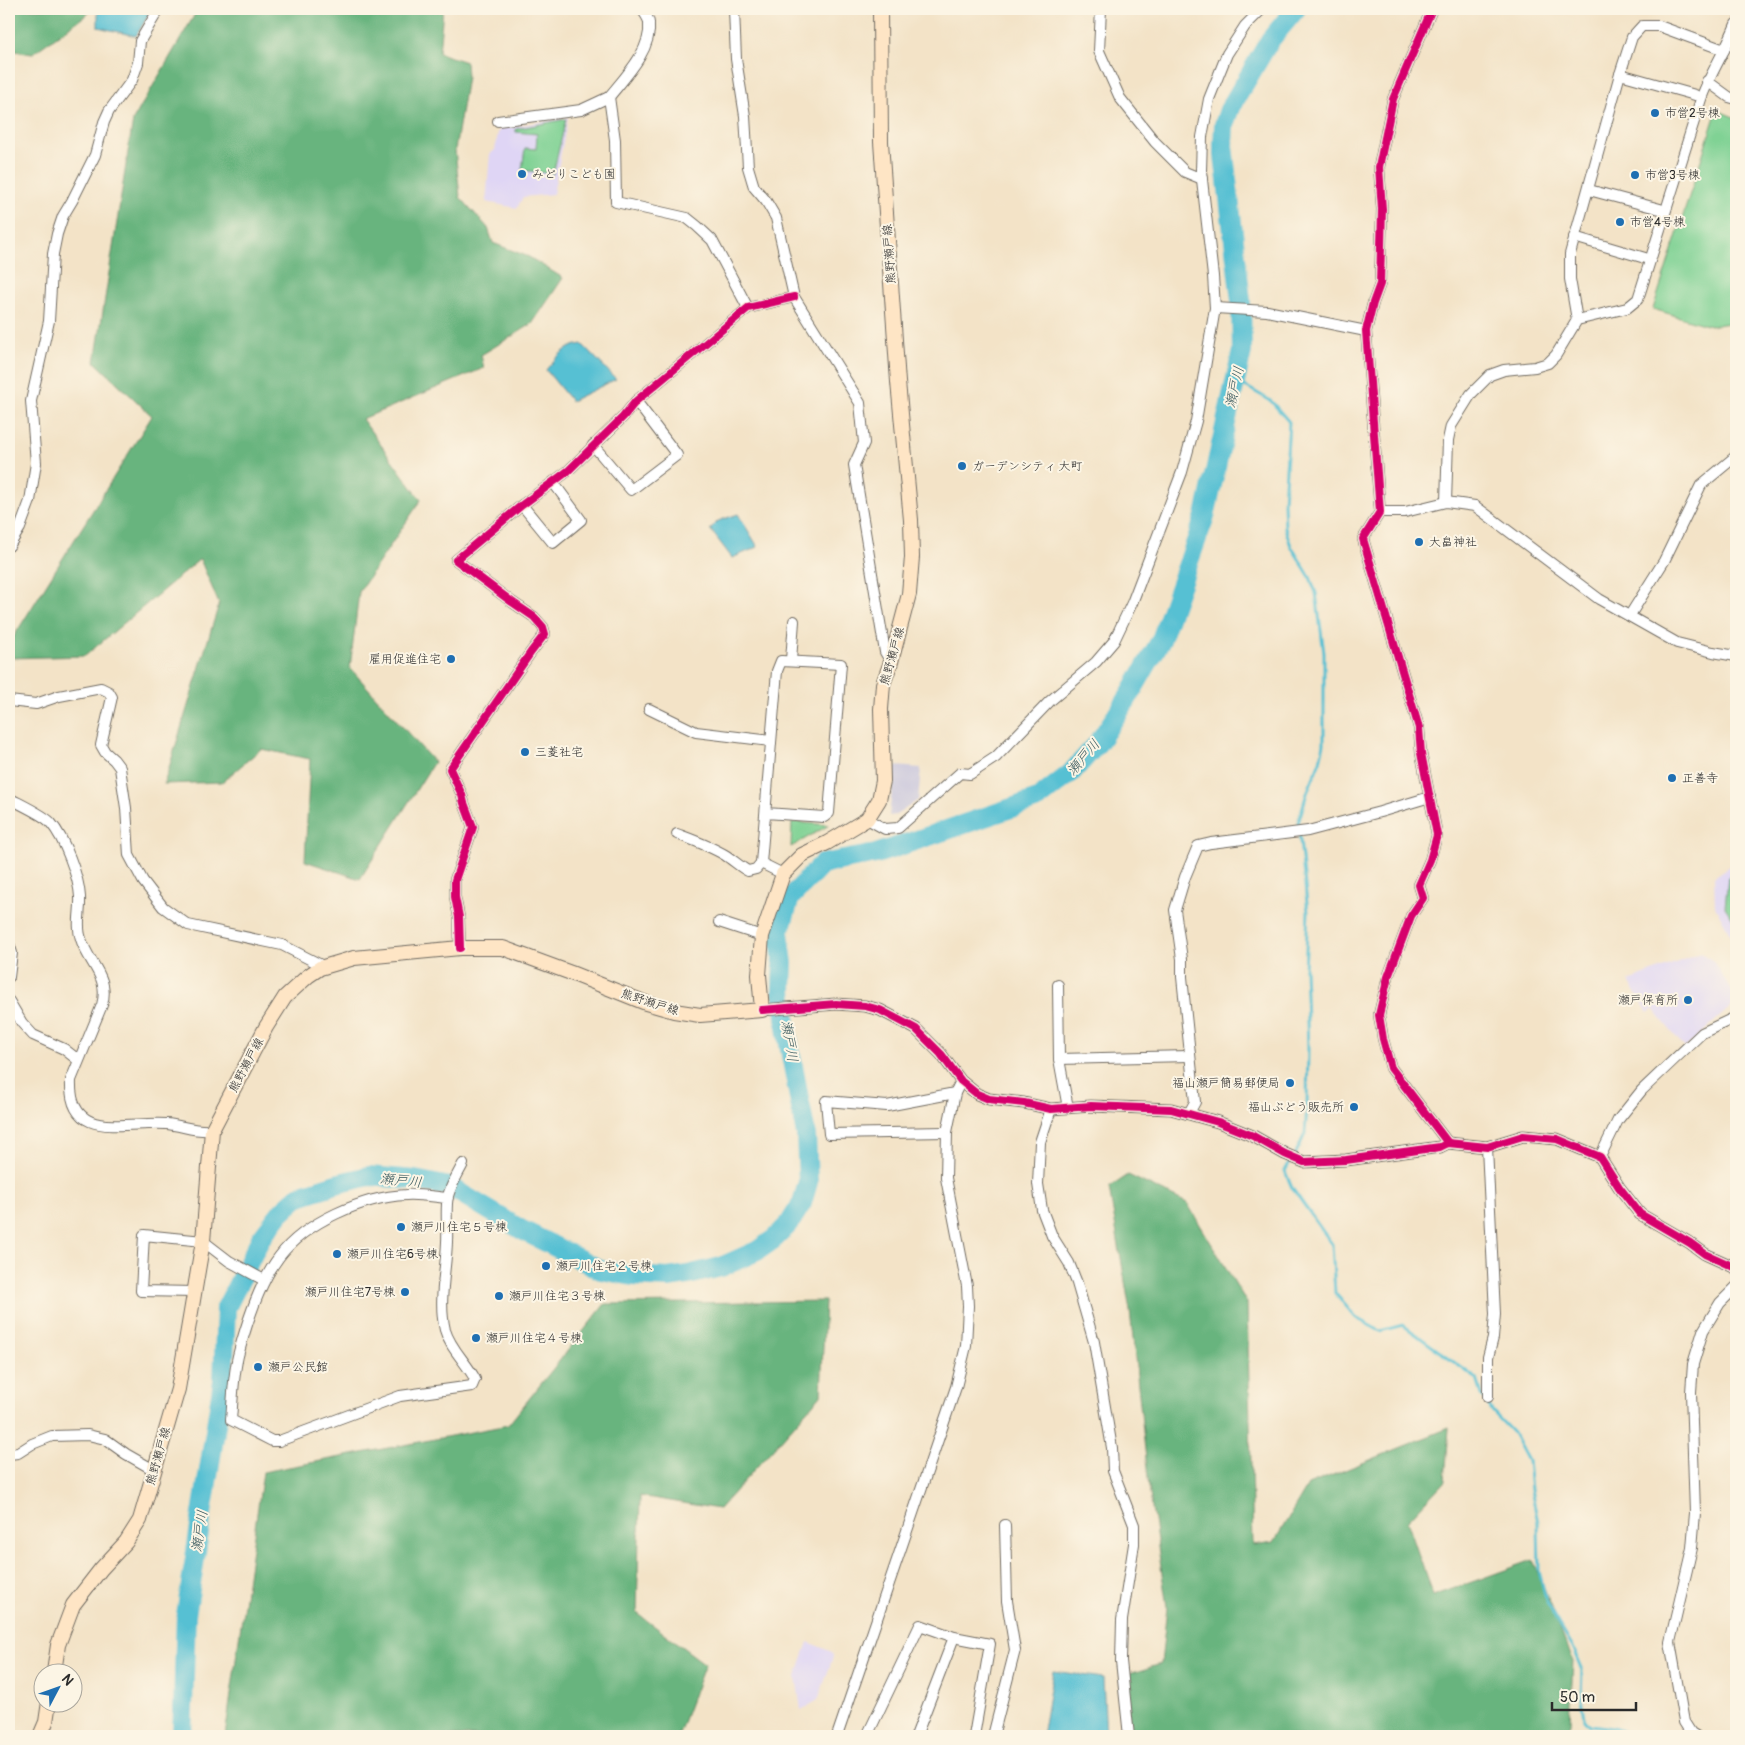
<svg xmlns="http://www.w3.org/2000/svg" width="1745" height="1745" font-family="Pangolin,'Klee One',sans-serif">
<style>
.built{fill:#dfd5f5}
.industrial{fill:#c3c1db}
.green{fill:#80d294;stroke:#567e60}
.forest{fill:#68b47e;stroke:#4a7054}
.water{fill:#57c0d3;stroke:#41767f}
.lines{fill:none;stroke-linecap:round;stroke-linejoin:round}
.stream{stroke:#57c0d3;stroke-width:3}
.river{stroke:#57c0d3;stroke-width:20}
.minor-casing{stroke:#716b62;stroke-width:12}
.tertiary-casing{stroke:#716b62;stroke-width:13}
.secondary-casing{stroke:#716b62;stroke-width:16}
.minor{stroke:#fff;stroke-width:10}
.tertiary{stroke:#fff;stroke-width:11}
.secondary{stroke:#fee5c5;stroke-width:14}
.cycleway-casing{stroke:#fcf5e5;stroke-width:11}
.cycleway{stroke:#d6006c;stroke-width:8}
.poi-dot{fill:#1f6fb2;stroke:#fcf5e5;stroke-width:2}
.labels{text-anchor:middle;stroke-width:4;stroke-linejoin:round;paint-order:stroke}
.poi-label{font-size:12px;fill:#2b2b2b;stroke:#fcf5e5;text-anchor:start}
.street-label{font-size:12px;fill:#2b2b2b;stroke:#fcf5e5}
.water-label{font-size:14px;font-style:italic;fill:#38585d;stroke:#fcf5e5}
</style>
<rect width="100%" height="100%" fill="#fcf5e5"/>
<filter id="ink" filterUnits="userSpaceOnUse"><feTurbulence type="fractalNoise" baseFrequency=".02" numOctaves="2"/><feDisplacementMap in="SourceGraphic" scale="10" xChannelSelector="R" yChannelSelector="G"/><feConvolveMatrix kernelMatrix="1 2 1 2 8 2 1 2 1" color-interpolation-filters="sRGB"/></filter>
<filter id="wash" filterUnits="userSpaceOnUse"><feTurbulence type="fractalNoise" baseFrequency=".0096" numOctaves="4" result="noise"/><feDisplacementMap in="SourceGraphic" scale="20" xChannelSelector="R" yChannelSelector="G"/><feGaussianBlur stdDeviation="1.12" result="paint"/><feColorMatrix in="noise" values="0 0 0 0 0 0 0 0 0 0 0 0 0 0 0 0 0 1.4 0 .05"/><feComposite in="paint" operator="in"/></filter>
<g filter="url(#wash)">
<rect width="100%" height="100%" fill="#f3e3c7"/>
<!-- built -->
<g class="built">
<polygon points="568,117 553,194 523,197 517,208 486,202 490,154 495,150 498,133 500,129"/>
<polygon points="1736,862 1736,945 1715,906 1714,877"/>
<polygon points="1701,953 1713,961 1736,997 1736,1002 1685,1048 1653,1009 1648,1013 1629,981"/>
<polygon points="808,1642 832,1652 833,1657 818,1700 801,1710 796,1676"/>
</g>
<!-- industrial -->
<polygon class="industrial" points="895,766 921,768 918,800 896,815 889,816"/>
<!-- green -->
<g class="green">
<polygon points="1717,110 1736,118 1736,322 1710,326 1653,309"/>
<polygon points="566,119 553,174 522,170 525,148 536,149 537,134 516,132 516,129"/>
<polygon points="792,822 829,825 791,847"/>
<polygon points="1736,872 1736,924 1725,907 1728,877"/>
</g>
<!-- forest -->
<g class="forest">
<polygon points="9,9 89,9 89,13 32,54 9,50"/>
<polygon points="198,9 443,9 439,53 466,62 467,77 455,150 460,197 488,228 493,243 529,257 563,278 532,324 481,355 484,368 362,419 421,500 359,592 350,668 434,762 360,879 305,861 310,759 261,749 222,782 164,784 219,604 200,559 85,656 9,658 9,644 152,416 95,362 133,120"/>
<polygon points="1128,1175 1187,1203 1247,1303 1253,1545 1274,1542 1308,1485 1449,1428 1445,1481 1407,1521 1433,1596 1533,1560 1573,1661 1570,1724 1562,1736 1129,1736 1126,1675 1161,1664 1167,1607 1149,1487 1130,1311 1109,1188"/>
<polygon points="825,1301 821,1395 719,1509 640,1496 637,1613 705,1664 678,1736 225,1736 263,1472 508,1425 605,1304"/>
</g>
<!-- water -->
<g class="water">
<polygon points="98,9 152,9 136,36 98,27"/>
<path d="M582 344 616 379 571 401 546 370C557 357 565 346 582 344Z"/>
<polygon points="738,514 758,547 732,558 710,529 718,521"/>
<polygon points="1053,1671 1103,1678 1106,1736 1042,1736"/>
</g>
<g class="lines">
<!-- stream -->
<g class="stream">
<polyline points="1233,392 1245,386 1271,401 1289,422 1284,502 1285,528 1291,546 1310,577 1316,593 1324,653 1324,744 1320,761 1307,793 1298,823 1308,912 1305,969 1308,1047 1307,1106 1305,1134 1295,1155"/>
<path d="M1291 1160 1285 1171 1292 1188 1332 1244 1335 1293 1356 1318 1380 1331 1403 1325 1477 1379 1482 1395 1493 1412 1513 1433 1528 1461 1531 1490 1538 1522 1539 1571 1547 1603 1573 1647 1582 1668 1581 1699 1584 1718 1590 1725C1603 1727 1620 1727 1630 1736"/>
</g>
<!-- river -->
<polyline class="river" points="182,1736 186,1615 223,1381 226,1308 261,1238 281,1212 299,1196 336,1184 369,1176 415,1180 450,1187 522,1230 601,1270 633,1276 668,1278 688,1275 721,1267 757,1251 774,1239 789,1224 802,1203 808,1182 806,1135 787,1034 782,991 783,963 779,933 790,898 822,864 876,854 1038,799 1071,773 1098,743 1126,701 1161,640 1205,516 1242,351 1241,301 1223,146 1224,125 1229,110 1270,40 1296,9"/>
</g>
</g>
<g filter="url(#ink)">
<g class="lines">
<defs>
<g id="minor">
<polyline points="734,9 736,59 745,116 748,167 754,187 766,201 776,218 794,297 860,403 864,443 854,465 885,652 891,662"/>
<polyline points="1101,9 1099,51 1120,98 1155,142 1185,172 1202,179"/>
<polyline points="1432,9 1393,99 1379,167 1382,209 1380,284 1373,303 1366,331 1380,512 1363,539 1419,728 1421,753 1437,835 1430,860 1419,885 1423,898 1411,916 1388,977 1379,1015 1383,1039 1391,1068 1448,1143"/>
<polyline points="1620,74 1695,95"/>
<polyline points="1707,81 1729,97 1736,99"/>
<path d="M609 97C625 77 652 50 649 23 649 18 644 13 642 9"/>
<polyline points="498,121 581,110 609,97 615,140 616,202 687,218 697,226 712,240 748,308"/>
<polyline points="1589,190 1660,209"/>
<polyline points="1574,237 1645,258"/>
<polyline points="1215,308 1267,311 1366,331"/>
<polyline points="1577,320 1570,279 1570,254 1620,74 1632,37 1642,26 1659,26 1724,50"/>
<polyline points="593,445 631,490 677,455 636,401"/>
<path d="M1446 502 1448 440 1451 426 1471 394 1490 375 1504 370 1535 367 1548 363 1556 355 1577 320 1627 308 1638 299 1701 99C1710 73 1726 50 1736 24"/>
<polyline points="522,505 553,543 581,520 553,482"/>
<polyline points="1380,512 1405,512 1446,502 1475,506 1599,599 1677,643 1713,652 1736,656"/>
<polyline points="9,546 20,528 30,501 36,463 31,401 49,321 53,254 57,234 63,216 72,201 95,155 104,122 109,111 132,80 138,63 140,41 159,9"/>
<polyline points="1630,615 1664,561 1701,485 1736,456"/>
<polyline points="791,660 794,621"/>
<polyline points="9,701 36,704 59,696 101,688 109,692 112,697 101,745 105,752 114,760 120,768 126,808 129,855 143,881 163,907 188,925 282,945 319,964 320,968"/>
<polyline points="649,709 696,732 771,741"/>
<path d="M9 798C18 803 46 816 51 823 64 838 79 877 80 897 81 910 76 926 81 939 89 965 110 976 102 1005L71 1080C68 1143 126 1121 166 1124 182 1125 194 1132 212 1130"/>
<polyline points="766,813 824,817 829,813 841,664 781,661 777,671 761,863 783,874"/>
<polyline points="867,819 885,829 898,828 960,773 970,774 996,757 1050,701 1096,662 1114,641 1132,603 1182,472 1196,421 1215,308 1213,276 1201,171 1202,137 1209,99 1227,54 1245,26 1262,9"/>
<path d="M677 834C693 840 710 846 725 855 733 860 740 867 748 871L756 869 761 863"/>
<polyline points="719,922 762,936"/>
<polyline points="9,944 12,953 9,977"/>
<polyline points="460,948 459,917 455,897 455,880 473,827 464,803 462,795 450,769 531,652 545,634 543,627 534,617 512,602 456,560 522,505 568,471 623,417 636,401 748,308 794,297"/>
<polyline points="1058,985 1059,1059 1068,1108"/>
<polyline points="9,1001 22,1023 33,1035 64,1049 78,1060"/>
<polyline points="1059,1059 1189,1056"/>
<polyline points="1051,1109 1040,1142 1038,1184 1042,1210 1052,1236 1069,1263 1077,1283 1094,1342 1112,1448 1113,1471 1134,1525 1134,1544 1122,1620 1121,1661 1129,1736"/>
<polyline points="1189,1113 1195,1102 1182,977 1182,959 1175,910 1185,877 1198,846 1211,843 1308,831 1380,812 1430,797"/>
<polyline points="947,1132 829,1134 826,1101 887,1106 955,1093"/>
<polyline points="1487,1147 1495,1314 1493,1338 1488,1357 1488,1397"/>
<polyline points="1600,1157 1618,1120 1642,1090 1702,1033 1736,1017"/>
<path d="M448 1198C434 1197 419 1194 406 1195 363 1197 305 1222 279 1257 260 1282 247 1322 239 1352 233 1373 233 1398 231 1420L272 1441H279L400 1396 472 1386 475 1379C466 1362 450 1348 445 1330 438 1302 446 1270 447 1242 448 1227 445 1210 448 1196 451 1185 458 1174 463 1164"/>
<polyline points="195,1292 141,1291 144,1235 203,1241 229,1261 264,1280"/>
<polyline points="9,1454 18,1453 32,1444 52,1436 88,1435 105,1439 126,1454 154,1470"/>
<polyline points="837,1736 956,1387 966,1346 968,1306 967,1286 946,1178 947,1132 955,1093 961,1081"/>
<polyline points="867,1736 920,1625 954,1637 990,1644 974,1736"/>
<polyline points="916,1736 954,1637"/>
<polyline points="993,1736 1015,1650 1007,1601 1005,1525"/>
<polyline points="1696,1736 1691,1733 1684,1722 1670,1642 1692,1548 1695,1513 1691,1392 1693,1364 1703,1331 1720,1303 1736,1287"/>
</g>
<polyline id="tertiary" points="762,1010 836,1004 865,1006 880,1010 916,1029 941,1054 961,1081 977,1094 989,1099 1024,1103 1051,1109 1091,1106 1171,1109 1218,1122 1253,1136 1285,1154 1304,1162 1346,1160 1440,1147 1448,1143 1487,1147 1523,1136 1557,1139 1600,1157 1619,1187 1640,1214 1690,1243 1705,1254 1736,1268"/>
<g id="secondary">
<polyline points="54,1672 58,1645 73,1605 101,1569 126,1542 140,1520 178,1389 203,1241 212,1130 266,1027 285,997 308,976 320,968 354,958 460,948 503,948 571,973 646,1003 674,1011 700,1015 762,1010 759,975 762,936 783,874 802,855 827,843 867,819 879,800 883,781 881,709 883,684 891,662 909,594 912,557 911,520 898,382 881,142 880,9"/>
<polyline points="40,1736 46,1722 49,1702"/>
</g>
</defs>
<!-- minor casing -->
<use href="#minor" class="minor-casing"/>
<!-- tertiary casing -->
<use href="#tertiary" class="tertiary-casing"/>
<!-- secondary casing -->
<use href="#secondary" class="secondary-casing"/>
<!-- minor -->
<use href="#minor" class="minor"/>
<!-- tertiary -->
<use href="#tertiary" class="tertiary"/>
<!-- secondary -->
<use href="#secondary" class="secondary"/>
<defs>
<g id="cycleway">
<polyline points="1432,9 1393,99 1379,167 1382,209 1380,284 1373,303 1366,331 1380,512 1363,539 1419,728 1421,753 1437,835 1430,860 1419,885 1423,898 1411,916 1388,977 1379,1015 1383,1039 1391,1068 1448,1143"/>
<polyline points="460,948 459,917 455,897 455,880 473,827 464,803 462,795 450,769 531,652 545,634 543,627 534,617 512,602 456,560 522,505 568,471 623,417 636,401 748,308 794,297"/>
<polyline points="762,1010 836,1004 865,1006 880,1010 916,1029 941,1054 961,1081 977,1094 989,1099 1024,1103 1051,1109 1091,1106 1171,1109 1218,1122 1253,1136 1285,1154 1304,1162 1346,1160 1440,1147 1448,1143 1487,1147 1523,1136 1557,1139 1600,1157 1619,1187 1640,1214 1690,1243 1705,1254 1736,1268"/>
</g>
</defs>
<!-- cycleway casing -->
<use href="#cycleway" class="cycleway-casing"/>
<!-- cycleway -->
<use href="#cycleway" class="cycleway"/>
</g>
</g>
<!-- markers -->
<g class="poi-dot">
<circle cx="1655" cy="113" r="5"/>
<circle cx="522" cy="174" r="5"/>
<circle cx="1635" cy="175" r="5"/>
<circle cx="1620" cy="222" r="5"/>
<circle cx="962" cy="466" r="5"/>
<circle cx="1419" cy="542" r="5"/>
<circle cx="451" cy="659" r="5"/>
<circle cx="525" cy="752" r="5"/>
<circle cx="1672" cy="778" r="5"/>
<circle cx="1688" cy="1000" r="5"/>
<circle cx="1290" cy="1083" r="5"/>
<circle cx="1354" cy="1107" r="5"/>
<circle cx="401" cy="1227" r="5"/>
<circle cx="337" cy="1254" r="5"/>
<circle cx="546" cy="1266" r="5"/>
<circle cx="405" cy="1292" r="5"/>
<circle cx="499" cy="1296" r="5"/>
<circle cx="476" cy="1338" r="5"/>
<circle cx="258" cy="1367" r="5"/>
</g>
<g class="labels">
<!-- poi labels -->
<g class="poi-label">
<text x="1665" y="117">市営2号棟</text>
<text x="532" y="178">みどりこども園</text>
<text x="1645" y="179">市営3号棟</text>
<text x="1630" y="226">市営4号棟</text>
<text x="972" y="470">ガーデンシティ 大町</text>
<text x="1429" y="546">大畠神社</text>
<text x="441" y="663" text-anchor="end">雇用促進住宅</text>
<text x="535" y="756">三菱社宅</text>
<text x="1682" y="782">正善寺</text>
<text x="1678" y="1004" text-anchor="end">瀬戸保育所</text>
<text x="1280" y="1087" text-anchor="end">福山瀬戸簡易郵便局</text>
<text x="1344" y="1111" text-anchor="end">福山ぶどう販売所</text>
<text x="411" y="1231">瀬戸川住宅５号棟</text>
<text x="347" y="1258">瀬戸川住宅6号棟</text>
<text x="556" y="1270">瀬戸川住宅２号棟</text>
<text x="395" y="1296" text-anchor="end">瀬戸川住宅7号棟</text>
<text x="509" y="1300">瀬戸川住宅３号棟</text>
<text x="486" y="1342">瀬戸川住宅４号棟</text>
<text x="268" y="1371">瀬戸公民館</text>
</g>
<!-- street labels -->
<g class="street-label">
<text transform="translate(889 254) rotate(-94)" y="4">熊野瀬戸線</text>
<text transform="translate(892 656) rotate(-74)" y="4">熊野瀬戸線</text>
<text transform="translate(650 1002) rotate(18)" y="4">熊野瀬戸線</text>
<text transform="translate(246 1065) rotate(-62)" y="4">熊野瀬戸線</text>
<text transform="translate(158 1456) rotate(-74)" y="4">熊野瀬戸線</text>
</g>
<!-- water labels -->
<g class="water-label">
<text transform="translate(1234 387) rotate(-77)" y="5">瀬戸川</text>
<text transform="translate(1083 757) rotate(-49)" y="5">瀬戸川</text>
<text transform="translate(790 1041) rotate(81)" y="5">瀬戸川</text>
<text transform="translate(401 1180) rotate(6)" y="5">瀬戸川</text>
<text transform="translate(199 1531) rotate(-81)" y="5">瀬戸川</text>
</g>
</g>
<!-- margin -->
<rect width="1745" height="1745" fill="none" stroke="#fcf5e5" stroke-width="30"/>
<!-- north arrow -->
<g transform="translate(58 1688) rotate(49)"><circle r="24" fill="#fcf5e5" stroke="#a8a49b"/>
<path d="M0-4L9 19L0 12L-9 19Z" fill="#1f6fb2"/>
<text y="-8" font-size="14" font-weight="bold" text-anchor="middle" fill="#2b2b2b">N</text>
</g>
<!-- scale -->
<path d="M1552 1702v8h84v-8" fill="none" stroke="#2b2b2b" stroke-width="2.5"/>
<text x="1560" y="1702" font-size="15" fill="#2b2b2b" stroke="#fcf5e5" stroke-width="4" paint-order="stroke">50 m</text>
</svg>
